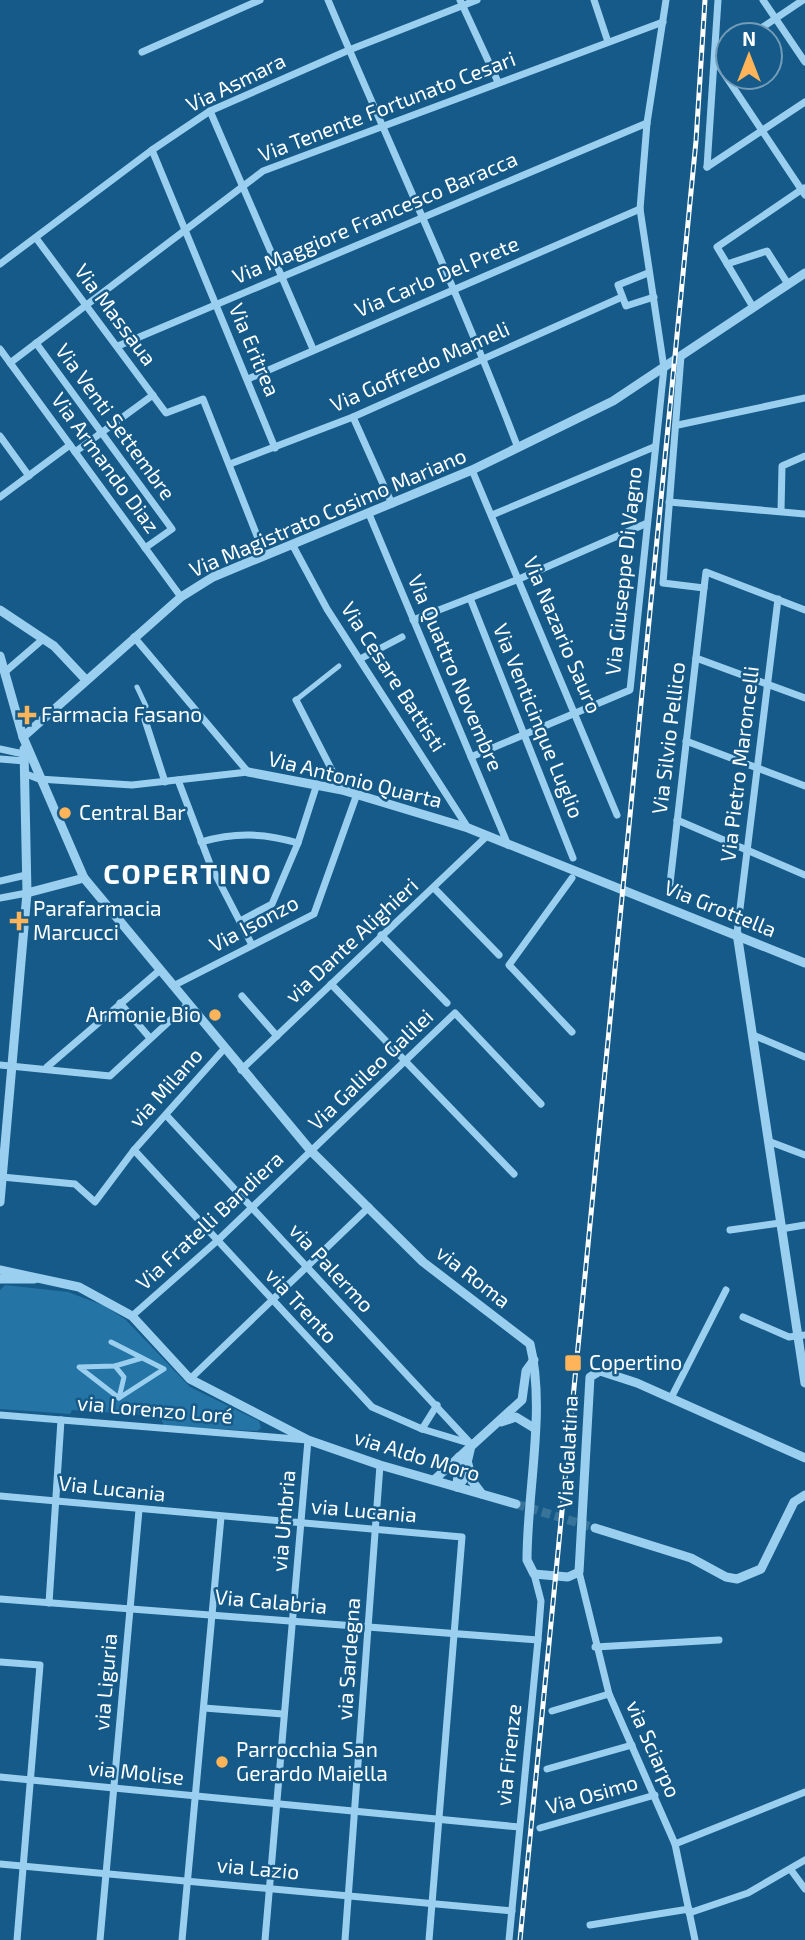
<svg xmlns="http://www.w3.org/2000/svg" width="805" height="1940" font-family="'Exo 2',sans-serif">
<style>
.green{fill:#2474a6}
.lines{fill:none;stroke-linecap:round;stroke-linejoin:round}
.tertiary-tunnel{stroke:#38739a;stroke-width:9;stroke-dasharray:9 4.5;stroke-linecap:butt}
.pedestrian{stroke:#9bcfef;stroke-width:5}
.minor{stroke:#9bcfef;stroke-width:7}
.tertiary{stroke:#9bcfef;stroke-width:9}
.rail-casing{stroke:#fff;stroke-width:5}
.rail{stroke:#155a88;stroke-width:2.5;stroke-dasharray:8;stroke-linecap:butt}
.poi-dot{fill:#ffb459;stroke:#155a88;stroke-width:2.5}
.labels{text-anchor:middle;stroke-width:5;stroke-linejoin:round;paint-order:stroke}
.street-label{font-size:21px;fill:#fff;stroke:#155a88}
.poi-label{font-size:21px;fill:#fff;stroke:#155a88;text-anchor:start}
.district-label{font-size:28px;font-weight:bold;letter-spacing:2px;fill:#fff;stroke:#155a88}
</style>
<rect width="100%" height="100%" fill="#155a88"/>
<!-- green -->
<polygon class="green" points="5,1285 68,1292 105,1306 126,1320 190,1387 259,1421 261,1428 257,1431 164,1426 160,1416 72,1410 70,1414 0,1409 0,1290"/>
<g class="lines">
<!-- tertiary-tunnel -->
<polyline class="tertiary-tunnel" points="516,1504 595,1528"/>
<!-- pedestrian -->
<g class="pedestrian">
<polyline points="137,687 146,706"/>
<polyline points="296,700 339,666"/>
<polyline points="111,1342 164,1369 119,1398 79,1367 115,1366 142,1358"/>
<polyline points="115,1366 124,1377 119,1398"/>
</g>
<!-- minor -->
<g class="minor">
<path d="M328 0C391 149 460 296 518 448"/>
<polyline points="460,0 498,82"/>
<polyline points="594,0 608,42"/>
<polyline points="763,0 805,62"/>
<polyline points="751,35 803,0"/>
<polyline points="728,51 715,60 805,195"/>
<polyline points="142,52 260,0"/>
<polyline points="210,111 313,349"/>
<polyline points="152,150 275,448"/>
<polyline points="707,167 718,0"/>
<polyline points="707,167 805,102"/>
<polyline points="36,238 166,413 203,399 265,556"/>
<polyline points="0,264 152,150 210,111 349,50 477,0"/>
<polyline points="727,264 767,251 788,284"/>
<polyline points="648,273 618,285 626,306 654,297"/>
<polyline points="753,307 717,247 804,188"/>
<polyline points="36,343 172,529 145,548"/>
<polyline points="118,346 647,123"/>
<polyline points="0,349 181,597"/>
<polyline points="681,356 663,583 704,588 706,572 805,610"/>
<polyline points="10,363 263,171 663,22"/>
<polyline points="248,379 640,209"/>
<polyline points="353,417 392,504"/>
<polyline points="678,425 805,398"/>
<polyline points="0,436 29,476"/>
<polyline points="75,452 153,395"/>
<polyline points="230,464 353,417 622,297"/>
<polyline points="472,470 617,815"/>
<polyline points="0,497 70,445"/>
<polyline points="669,502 805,514"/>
<polyline points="781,511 782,466 805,456"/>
<polyline points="369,514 508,845"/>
<polyline points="492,515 654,447"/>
<polyline points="292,544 327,609 468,828"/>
<polyline points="470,598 573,858"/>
<polyline points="413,620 519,579 645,524"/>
<polyline points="134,637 248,772"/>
<polyline points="696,658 805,698"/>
<polyline points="360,659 402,637"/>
<polyline points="6,671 42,640"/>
<polyline points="296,700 342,790"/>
<polyline points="145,720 165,782"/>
<polyline points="686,741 805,786"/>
<polyline points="0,749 28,755"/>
<polyline points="471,757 630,690 664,368 640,209 647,123 666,0"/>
<polyline points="0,759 25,761"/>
<polyline points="26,774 39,779 132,785 248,772"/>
<polyline points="178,780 210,864 252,945"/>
<polyline points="677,820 805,875"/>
<path d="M201 842C235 832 264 833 298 843"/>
<polyline points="572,878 509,965 572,1032"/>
<polyline points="0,881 26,875"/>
<polyline points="434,888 499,955"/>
<polyline points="669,892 704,588"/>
<polyline points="0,898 27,893"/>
<polyline points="240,921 272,904 298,843 317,784"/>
<polyline points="737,933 778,599"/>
<polyline points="381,935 447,1003"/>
<polyline points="331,984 514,1174"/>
<polyline points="173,986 314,914 357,794"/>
<polyline points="242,996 277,1036"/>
<polyline points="120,1003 150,1038"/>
<polyline points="753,1035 805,1057"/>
<polyline points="0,1065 110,1076 188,1004"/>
<polyline points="47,1067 160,970"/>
<polyline points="241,1070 487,836"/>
<polyline points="166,1115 471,1444"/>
<polyline points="768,1141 805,1155"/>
<polyline points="134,1150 372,1407 422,1429 472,1444"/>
<polyline points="2,1177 75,1184 95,1202 134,1150 224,1049"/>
<polyline points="781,1229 805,1225"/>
<polyline points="730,1230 780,1223"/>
<polyline points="132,1316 217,1241 455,1013 541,1104"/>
<polyline points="743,1317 789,1337 805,1335"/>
<polyline points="190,1379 369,1207"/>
<polyline points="671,1398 726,1290"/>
<polyline points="0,1415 308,1440 265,1940"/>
<polyline points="422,1429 437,1405"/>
<polyline points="0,1496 462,1537 429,1940"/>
<polyline points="579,1572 609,1694 675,1844 695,1940"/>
<polyline points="0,1599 538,1640"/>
<polyline points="49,1603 61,1420"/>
<polyline points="595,1647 719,1640"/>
<polyline points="0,1662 40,1665 17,1940"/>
<polyline points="204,1708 283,1714"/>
<polyline points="552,1711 609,1694"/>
<polyline points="547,1769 632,1745"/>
<polyline points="0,1777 519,1827"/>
<polyline points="540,1828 655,1795"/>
<polyline points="675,1844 805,1792"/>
<polyline points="0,1864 512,1911"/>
<polyline points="791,1870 805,1889"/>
<polyline points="689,1913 748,1893 805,1860"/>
<polyline points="590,1925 689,1909"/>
<polyline points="100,1940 139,1510"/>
<polyline points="182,1940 221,1517"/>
<polyline points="345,1940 380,1465"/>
<polyline points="509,1940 538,1640 541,1601 534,1574"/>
</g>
<!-- tertiary -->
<g class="tertiary">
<polyline points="0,610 54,646 86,680"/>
<path d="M0 656 23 737 84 878 311 1151 423 1262 530 1344C546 1410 527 1491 527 1560L534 1574 568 1577 579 1572 590 1377 600 1371 637 1383 805 1458"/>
<polyline points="23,737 181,597 213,577 472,470 613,401 805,273"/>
<polyline points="248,772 342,790 468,828 805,963"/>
<polyline points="27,893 84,878"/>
<polyline points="737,933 805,1383"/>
<polyline points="0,1202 27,893 24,749"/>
<polyline points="0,1270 79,1287 132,1316 190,1379 308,1440 380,1465 516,1504"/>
<polyline points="0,1279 34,1279"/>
<polyline points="501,1422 516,1417 534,1428"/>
<polyline points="468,1464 472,1481 482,1494"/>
<polyline points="434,1480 522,1400 526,1371 534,1360"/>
<polyline points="457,1487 463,1480 471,1446"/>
<polyline points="457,1487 459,1457"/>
<polyline points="595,1528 691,1558 726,1577 737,1579 761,1569 794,1502 805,1495"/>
</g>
<defs>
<polyline id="rail" points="520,1940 696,141 705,0"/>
</defs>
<!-- rail casing -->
<use href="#rail" class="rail-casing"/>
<!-- rail -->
<use href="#rail" class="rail"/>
</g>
<!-- markers -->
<g class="poi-dot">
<path d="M23.5 704.5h7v7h7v7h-7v7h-7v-7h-7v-7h7z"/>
<circle cx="65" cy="813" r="7"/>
<path d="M15.5 910.5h7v7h7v7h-7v7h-7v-7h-7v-7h7z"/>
<circle cx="215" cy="1015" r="7"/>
<rect x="564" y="1354" width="18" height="18" rx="3.5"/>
<circle cx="222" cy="1762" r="7"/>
</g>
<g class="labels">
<!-- street labels -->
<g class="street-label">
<text transform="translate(236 83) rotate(-26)" y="7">Via Asmara</text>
<text transform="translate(387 107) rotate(-21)" y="7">Via Tenente Fortunato Cesari</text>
<text transform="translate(375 218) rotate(-23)" y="7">Via Maggiore Francesco Baracca</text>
<text transform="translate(437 277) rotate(-23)" y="7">Via Carlo Del Prete</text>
<text transform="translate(115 315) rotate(53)" y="7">Via Massaua</text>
<text transform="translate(254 350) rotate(67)" y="7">Via Eritrea</text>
<text transform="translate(420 367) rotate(-24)" y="7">Via Goffredo Mameli</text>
<text transform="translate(115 422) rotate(54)" y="7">Via Venti Settembre</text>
<text transform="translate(105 463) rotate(54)" y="7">Via Armando Diaz</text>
<text transform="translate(328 513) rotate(-23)" y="7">Via Magistrato Cosimo Mariano</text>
<text transform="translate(624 571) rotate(-84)" y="7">Via Giuseppe Di Vagno</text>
<text transform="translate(562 635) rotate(67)" y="7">Via Nazario Sauro</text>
<text transform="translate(455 673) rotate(67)" y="7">Via Quattro Novembre</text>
<text transform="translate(393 677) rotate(57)" y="7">Via Cesare Battisti</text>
<text transform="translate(538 721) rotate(68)" y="7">Via Venticinque Luglio</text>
<text transform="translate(669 738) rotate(-83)" y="7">Via Silvio Pellico</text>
<text transform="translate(740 764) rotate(-83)" y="7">Via Pietro Maroncelli</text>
<text transform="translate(355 780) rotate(14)" y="7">Via Antonio Quarta</text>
<text transform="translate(720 909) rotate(22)" y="7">Via Grottella</text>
<text transform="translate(254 924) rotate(-28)" y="7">Via Isonzo</text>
<text transform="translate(352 941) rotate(-43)" y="7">via Dante Alighieri</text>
<text transform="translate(371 1070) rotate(-44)" y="7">Via Galileo Galilei</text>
<text transform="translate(166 1088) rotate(-48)" y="7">via Milano</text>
<text transform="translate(210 1221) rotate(-43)" y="7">Via Fratelli Bandiera</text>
<text transform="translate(331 1268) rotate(47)" y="7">via Palermo</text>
<text transform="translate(473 1277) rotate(38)" y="7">via Roma</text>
<text transform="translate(301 1306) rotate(47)" y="7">via Trento</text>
<text transform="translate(155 1410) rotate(5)" y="7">via Lorenzo Loré</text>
<text transform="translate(568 1452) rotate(-87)" y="7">Via Galatina</text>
<text transform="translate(417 1456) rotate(17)" y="7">via Aldo Moro</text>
<text transform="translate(112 1489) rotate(6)" y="7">Via Lucania</text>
<text transform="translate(364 1511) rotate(5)" y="7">via Lucania</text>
<text transform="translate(284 1521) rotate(-85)" y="7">via Umbria</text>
<text transform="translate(271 1602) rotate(5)" y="7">Via Calabria</text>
<text transform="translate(349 1659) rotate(-86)" y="7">via Sardegna</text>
<text transform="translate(106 1682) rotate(-85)" y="7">via Liguria</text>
<text transform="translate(653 1749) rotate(66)" y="7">via Sciarpo</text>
<text transform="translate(509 1755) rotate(-84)" y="7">via Firenze</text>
<text transform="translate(136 1773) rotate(6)" y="7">via Molise</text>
<text transform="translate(592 1795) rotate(-16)" y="7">Via Osimo</text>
<text transform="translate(258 1869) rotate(5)" y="7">via Lazio</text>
</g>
<!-- poi labels -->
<g class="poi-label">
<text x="41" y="722">Farmacia Fasano</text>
<text x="79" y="820">Central Bar</text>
<text x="33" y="916">Parafarmacia<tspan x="33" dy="24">Marcucci</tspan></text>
<text x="201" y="1022" text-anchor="end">Armonie Bio</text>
<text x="589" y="1370">Copertino</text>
<text x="236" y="1757">Parrocchia San<tspan x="236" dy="24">Gerardo Maiella</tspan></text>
</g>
<!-- district labels -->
<g class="district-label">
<text x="188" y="884">COPERTINO</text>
</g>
</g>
<!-- north arrow -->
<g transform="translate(749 56)"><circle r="33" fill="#155a88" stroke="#739cb8" stroke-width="2"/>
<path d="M0-5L12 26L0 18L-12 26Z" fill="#ffb459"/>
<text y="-10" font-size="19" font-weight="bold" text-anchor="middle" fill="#ffffff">N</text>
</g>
</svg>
